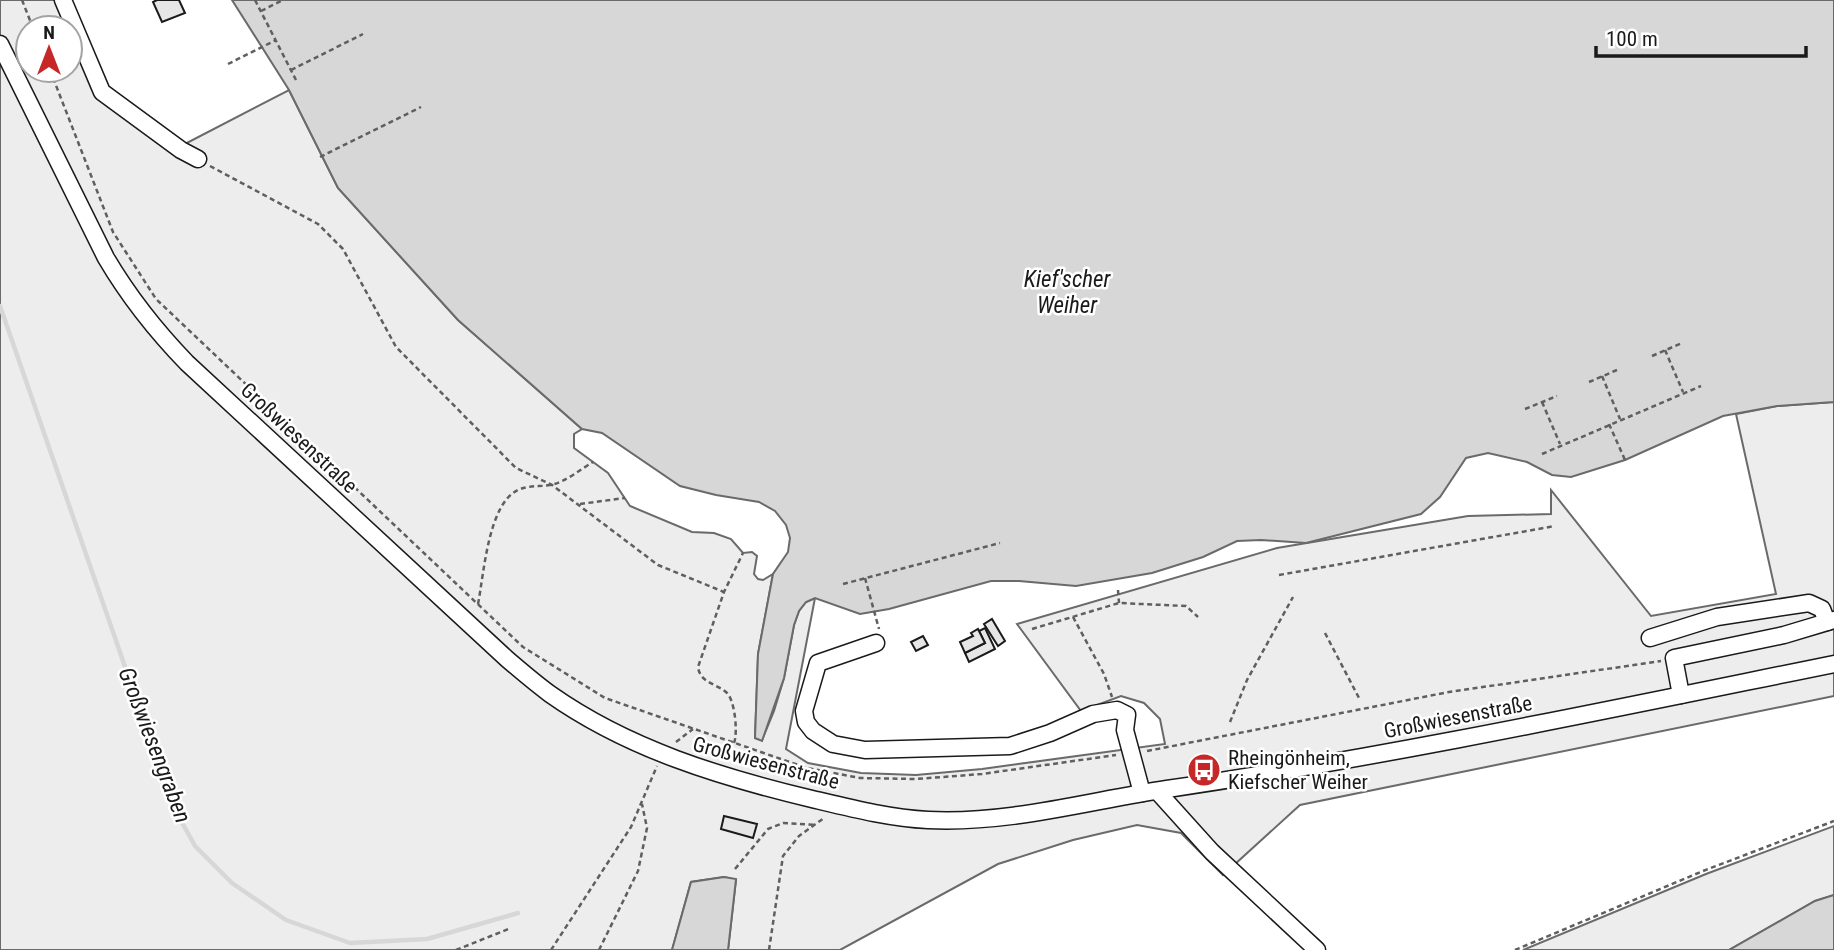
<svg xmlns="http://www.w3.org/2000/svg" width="1834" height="950" font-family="'Roboto Condensed',sans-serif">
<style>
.built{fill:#ededed;stroke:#6a6a6a;stroke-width:2;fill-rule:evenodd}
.water{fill:#d7d7d7;stroke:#6a6a6a;stroke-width:2}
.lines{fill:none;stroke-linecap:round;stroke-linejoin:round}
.stream{stroke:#d7d7d7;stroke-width:4.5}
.building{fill:#e6e6e6;stroke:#1a1a1a;stroke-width:2}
.minor-casing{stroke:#1a1a1a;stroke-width:19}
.path{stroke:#5f5f5f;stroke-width:2.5;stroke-dasharray:5 3.5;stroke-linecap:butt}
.minor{stroke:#fff;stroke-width:16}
.labels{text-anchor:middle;stroke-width:5;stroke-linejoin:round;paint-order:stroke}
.street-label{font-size:21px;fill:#1a1a1a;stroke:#fff}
.poi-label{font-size:21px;fill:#1a1a1a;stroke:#fff;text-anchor:start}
.water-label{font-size:23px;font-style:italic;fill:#1a1a1a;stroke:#fff}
</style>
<rect width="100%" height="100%" fill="#fff"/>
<!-- built -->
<g class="built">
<path d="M0 0H69L107 89 183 145 289 90 338 188 458 320 582 429 574 434V448L608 473 630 506 692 532 714 533 731 539 743 553 752 552 757 556 754 574 758 579 763 580 773 574 758 654 755 738 762 740 774 711 784 678 794 625 799 611 806 602 815 598 786 749 808 763 861 773 916 775 982 769 1165 744 1160 719 1144 703 1121 696 1081 711 1017 624 1277 548 1468 516 1551 514V490L1651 616 1776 594 1736 414 1777 406 1834 402V696L1300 805 1223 875 1181 833 1137 825 1073 840 998 864 840 950H728L736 880 724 877 691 882 672 950H0ZM28 28H70V70H28Z"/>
<polygon points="1834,826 1834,895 1815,901 1729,950 1523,950 1706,874"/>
</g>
<!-- water -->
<g class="water">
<polygon points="232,0 1834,0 1834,402 1777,406 1723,416 1625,460 1571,477 1552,475 1527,462 1488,453 1466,458 1440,497 1421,514 1306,543 1261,540 1237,541 1203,557 1152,573 1076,586 1019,581 991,581 889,609 860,614 815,598 806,602 799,611 794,625 784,678 762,741 755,738 758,654 773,574 788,552 790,538 786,525 775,511 759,502 716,495 680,486 602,433 582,429 458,320 338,188 289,90"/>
<polygon points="724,877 736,879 728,950 672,950 691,882"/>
<polygon points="1834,895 1834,950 1729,950 1815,901"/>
</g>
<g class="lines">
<!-- stream -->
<polyline class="stream" points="0,306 174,808 195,846 232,883 286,920 350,943 427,939 518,913"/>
</g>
<!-- building -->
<g class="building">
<polygon points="157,0 179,0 185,13 162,22 153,2"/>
<polygon points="992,619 1005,641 998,646 984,624"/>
<polygon points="985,628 995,649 969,662 965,653 985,643 979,631"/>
<polygon points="978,629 985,643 965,653 960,642 973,636 971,633"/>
<polygon points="923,636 928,645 916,651 911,642"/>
<polygon points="724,816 757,824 753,838 721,829"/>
</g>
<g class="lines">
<defs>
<g id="minor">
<polyline points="63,0 102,92 181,150 198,159"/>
<path d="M0 44 106 258C129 297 155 330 187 363L507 659C521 671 535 683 550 694 628 749 720 777 812 799 850 808 889 818 928 820 1009 824 1088 801 1167 789 1391 756 1612 709 1834 664"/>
<polyline points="1650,638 1717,617 1809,603 1822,609 1827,622"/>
<polyline points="876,643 818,663 804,711 806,722 813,731 833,744 865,750 1010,746 1050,733 1093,714 1117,710 1127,715 1125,730 1142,793"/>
<polyline points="1681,695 1674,658 1784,635 1834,620"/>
<polyline points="1157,791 1212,852 1317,950"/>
</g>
</defs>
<!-- minor casing -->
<use href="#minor" class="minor-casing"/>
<!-- path -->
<g class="path">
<polyline points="22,0 33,28"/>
<polyline points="255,0 296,80"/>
<polyline points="261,11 283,0"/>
<polyline points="228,64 276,40"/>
<polyline points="50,70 113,232 156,299 523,647 605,698 807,768 860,778 916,779 982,774 1116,755"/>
<polyline points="291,70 363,34"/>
<polyline points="320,157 421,107"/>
<polyline points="210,166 318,224 343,249 396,347 516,468 552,485 658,565 724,592"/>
<polyline points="1665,350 1683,392"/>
<polyline points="1652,356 1682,343"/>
<polyline points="1602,376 1620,419"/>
<polyline points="1589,382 1617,370"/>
<polyline points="1542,402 1560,444"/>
<polyline points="1525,409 1557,396"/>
<polyline points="1609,424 1625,460"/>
<polyline points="1542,454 1701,386"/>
<polyline points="580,504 625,498"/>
<polyline points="1279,575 1555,526"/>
<polyline points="865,578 879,629"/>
<polyline points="843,584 1000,543"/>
<polyline points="1118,590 1119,603"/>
<path d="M478 604C484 574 488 504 518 490 529 485 539 487 550 485 564 483 581 469 593 462"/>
<polyline points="1073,617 1104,674 1112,697"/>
<polyline points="1032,629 1119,603 1186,606 1198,617"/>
<polyline points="1325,633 1359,698"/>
<polyline points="1230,722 1247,680 1293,597"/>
<polyline points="676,742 693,729"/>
<path d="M734 743C738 733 735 701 727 693 716 683 700 683 698 667L724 592 743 553"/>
<polyline points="1147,751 1449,692 1661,661"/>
<polyline points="735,869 768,829 783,823 816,825"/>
<polyline points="456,950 511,928"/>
<polyline points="551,950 631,827 657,766"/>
<polyline points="599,950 638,871 647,828 642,804"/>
<polyline points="769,950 783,856 799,836 824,818"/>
<polyline points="1515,950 1703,871 1834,821"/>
</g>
<!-- minor -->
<use href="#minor" class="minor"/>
</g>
<!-- icons -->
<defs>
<symbol id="bus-disc" viewBox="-11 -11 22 22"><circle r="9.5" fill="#c62828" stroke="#fff"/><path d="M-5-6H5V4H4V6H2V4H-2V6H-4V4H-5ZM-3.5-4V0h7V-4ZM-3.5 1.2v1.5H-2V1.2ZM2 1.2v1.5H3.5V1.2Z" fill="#fff"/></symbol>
</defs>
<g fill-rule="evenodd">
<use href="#bus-disc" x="1185" y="751" width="38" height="38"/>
</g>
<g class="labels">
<!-- street labels -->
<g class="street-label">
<text transform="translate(299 438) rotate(43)" y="7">Großwiesenstraße</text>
<text transform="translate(1458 717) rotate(-11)" y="7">Großwiesenstraße</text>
<text transform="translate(766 763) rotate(15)" y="7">Großwiesenstraße</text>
</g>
<!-- poi labels -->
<g class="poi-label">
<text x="1228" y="765">Rheingönheim,<tspan x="1228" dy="24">Kiefscher Weiher</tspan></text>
</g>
<!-- water labels -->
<g class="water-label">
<text x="1067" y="287">Kief'scher<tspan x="1067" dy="26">Weiher</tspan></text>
<text transform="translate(155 745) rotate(69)" y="8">Großwiesengraben</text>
</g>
</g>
<!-- north arrow -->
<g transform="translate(49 49)"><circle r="33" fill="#ffffff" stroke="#a3a3a3" stroke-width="2"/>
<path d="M0-5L12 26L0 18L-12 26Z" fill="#c62828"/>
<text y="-10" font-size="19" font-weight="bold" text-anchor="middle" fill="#1a1a1a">N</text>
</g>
<!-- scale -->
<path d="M1596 46v10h210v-10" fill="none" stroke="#1a1a1a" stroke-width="3.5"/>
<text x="1606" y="46" font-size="21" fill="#1a1a1a" stroke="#ffffff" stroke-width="5" paint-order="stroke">100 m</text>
</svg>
